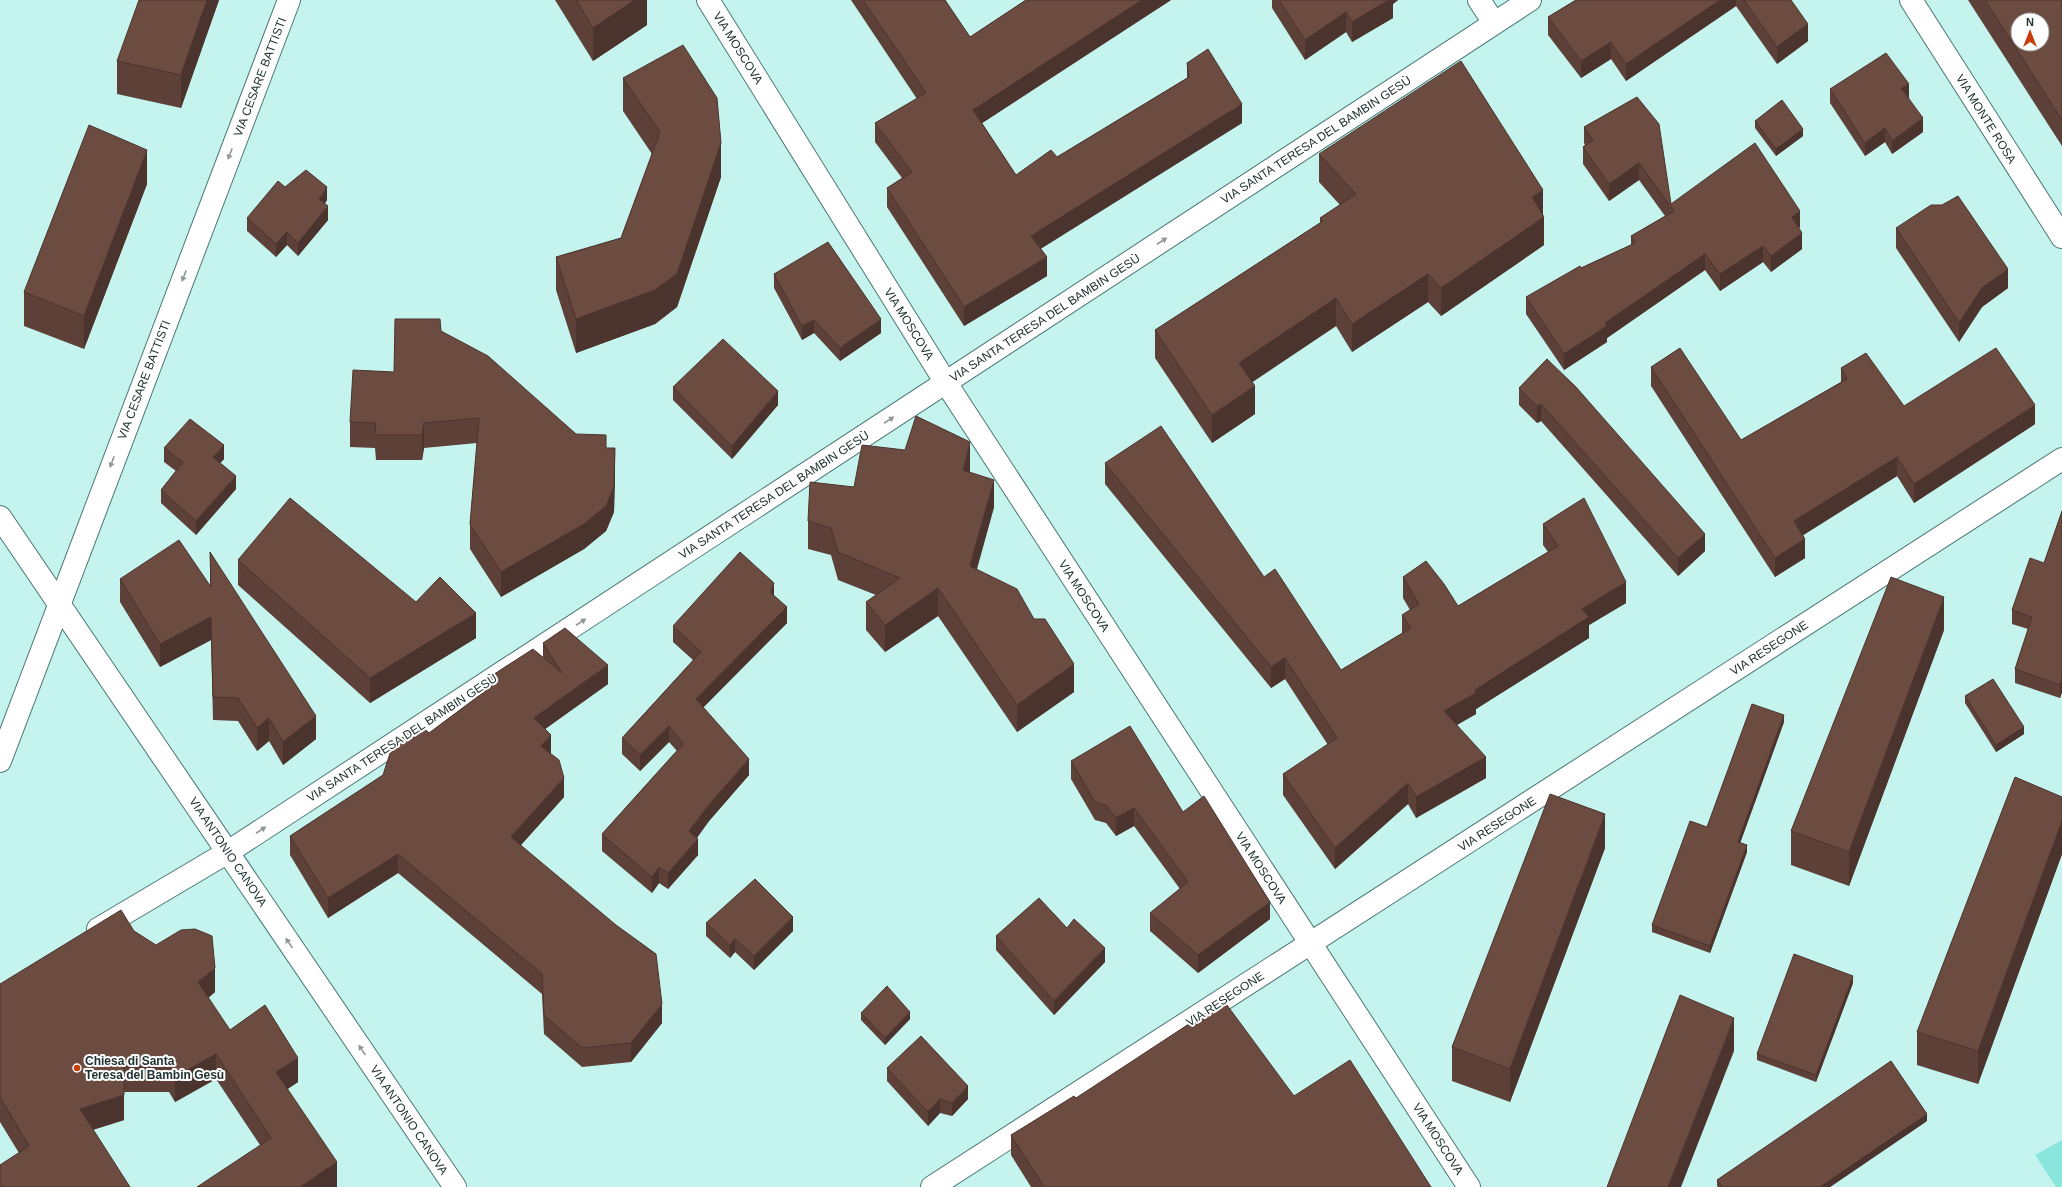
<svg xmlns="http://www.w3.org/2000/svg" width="2062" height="1187" font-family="Helvetica,sans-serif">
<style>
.pitch{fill:#8ae5dc}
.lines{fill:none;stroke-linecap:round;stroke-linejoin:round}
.minor-casing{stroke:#4c7773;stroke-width:24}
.minor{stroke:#fff;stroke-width:22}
.wall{fill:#5d4038}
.shaded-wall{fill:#4c342e}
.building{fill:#6c4b41;stroke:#4c342e;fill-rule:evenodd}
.oneway{fill:#909998}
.poi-dot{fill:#c63f09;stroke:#fff;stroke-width:1.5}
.labels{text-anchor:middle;stroke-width:4;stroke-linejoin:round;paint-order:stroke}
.street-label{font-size:12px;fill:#203331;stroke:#fff}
.poi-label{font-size:12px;font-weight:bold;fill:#203331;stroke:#fff;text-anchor:start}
</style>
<rect width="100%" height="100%" fill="#c5f4ef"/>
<!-- pitch -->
<polygon class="pitch" points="2062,1140 2062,1187 2056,1187 2035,1155"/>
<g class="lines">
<defs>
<g id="minor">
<polyline points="708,0 946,383 1469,1187"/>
<polyline points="1479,0 1494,23"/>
<polyline points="1911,0 2062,237"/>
<polyline points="0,517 455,1187"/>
<polyline points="0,761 289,0"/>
<polyline points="98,929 228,852 1530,0"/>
<polyline points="932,1187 2062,459"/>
</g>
</defs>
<!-- minor casing -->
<use href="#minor" class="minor-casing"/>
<!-- minor -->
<use href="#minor" class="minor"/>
</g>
<!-- wall -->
<g class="wall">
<polygon points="219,0 181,108 117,94 117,61"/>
<polygon points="555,0 647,0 647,25 593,61"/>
<polygon points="851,0 945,0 970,37 1026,0 1171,0 982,123 1016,175 1057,157 1187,78 1187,63 1242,123 1041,248 1047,276 964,326 887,207 887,188 902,178 875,142 875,123 917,99"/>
<polygon points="1272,0 1398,0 1393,4 1393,18 1352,42 1346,32 1305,60 1272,8"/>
<polygon points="1576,0 1791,0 1808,41 1777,64 1736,6 1626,81 1611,59 1581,78 1548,35 1548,17"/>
<polygon points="1968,0 2062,0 2062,146"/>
<polygon points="623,78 721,177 677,307 655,324 576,353 556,290 556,257 621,238 652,154 623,111"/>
<polygon points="1830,89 1909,98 1923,132 1892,154 1885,142 1865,156 1830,103"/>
<polygon points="1637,97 1671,204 1800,227 1799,228 1802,249 1771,272 1763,262 1720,291 1705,270 1607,338 1607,342 1564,370 1526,314 1526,297 1581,268 1631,245 1631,236 1665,216 1639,180 1609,201 1583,164 1583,147 1585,145 1584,143 1584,127"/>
<polygon points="1755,121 1803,136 1776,156 1755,128"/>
<polygon points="1319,154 1543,216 1544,245 1441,316 1428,302 1352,352 1336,326 1252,382 1255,414 1212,443 1155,358 1155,330 1320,223 1320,218 1340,205 1319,182"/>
<polygon points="147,184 84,349 24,326 24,292"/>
<polygon points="285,187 327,200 325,203 328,220 298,256 287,245 276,257 247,231 247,218"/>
<polygon points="1896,228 2008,288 1982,307 1959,342 1896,248"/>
<polygon points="774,274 881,333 840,361 814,333 802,340 774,288"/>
<polygon points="441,331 576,434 606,448 615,473 614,512 606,531 584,549 501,597 470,549 470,524 477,443 424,448 422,460 376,460 375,448 350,447 350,422 394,372"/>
<polygon points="1547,359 1705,551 1678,576 1541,421 1537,423 1519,405 1519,388"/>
<polygon points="1651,367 1741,440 1841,382 1841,368 1904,406 2035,424 1914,503 1897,476 1803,535 1805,558 1775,577 1651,386"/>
<polygon points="673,387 778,405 732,459 673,400"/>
<polygon points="164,448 224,459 220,463 236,489 196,535 161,503 161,490 176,471 164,462"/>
<polygon points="1105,463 1264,577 1341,670 1402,633 1402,615 1410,610 1403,598 1403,577 1458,606 1548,552 1543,545 1543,524 1626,603 1589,625 1589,638 1476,709 1476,714 1457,725 1486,778 1416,818 1408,804 1335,869 1283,795 1283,774 1328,745 1285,679 1271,688 1105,484"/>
<polygon points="970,469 970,472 994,507 977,569 1074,692 1017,732 938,616 885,652 866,630 866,602 876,595 838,580 831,555 808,549 808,521 854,487"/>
<polygon points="2062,512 2062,692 2060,698 2015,683 2015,669 2028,629 2012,624 2012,610 2044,563"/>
<polygon points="210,552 316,739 283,765 269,741 257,751 238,721 213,720 211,640 160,667 120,602 120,579 210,586"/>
<polygon points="238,560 416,602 476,638 370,703 238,585"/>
<polygon points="774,596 787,623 703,707 749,775 709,821 697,838 698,855 668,889 659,883 652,893 602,851 602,834 677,751 669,742 640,771 622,754 622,738 693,660 673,642 673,626"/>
<polygon points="1944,630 1849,886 1791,865 1791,831"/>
<polygon points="543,643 608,684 545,729 551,754 564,797 521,845 662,1023 631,1062 582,1067 544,1034 542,994 398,873 328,918 290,855 290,836 383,775 429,733 488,689 488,678 543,657"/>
<polygon points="1965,696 2024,734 1996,752 1965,703"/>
<polygon points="1784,722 1740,843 1747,852 1710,953 1652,932 1652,925 1707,827"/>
<polygon points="1071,761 1183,812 1270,919 1198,973 1150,931 1150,913 1180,889 1134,826 1116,836 1106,823 1095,820 1071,779"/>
<polygon points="2062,797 2062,854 1978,1084 1917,1065 1917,1032"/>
<polygon points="1605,848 1510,1102 1452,1081 1452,1047"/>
<polygon points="706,923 793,931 754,970 735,952 730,958 706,936"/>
<polygon points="1067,928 1105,962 1054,1015 996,950 996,936"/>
<polygon points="134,931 215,992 208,998 230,1030 298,1082 287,1089 337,1187 260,1145 216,1079 175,1102 169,1092 124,1092 124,1120 19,1153 0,1122 0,984"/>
<polygon points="1853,983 1816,1082 1757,1060 1757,1054"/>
<polygon points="861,1013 910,1019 885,1045 861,1020"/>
<polygon points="887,1068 968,1099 952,1116 940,1113 928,1126 887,1081"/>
<polygon points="1294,1096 1431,1187 1031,1187 1011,1155 1011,1135 1076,1098"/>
<polygon points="1927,1121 1830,1187 1718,1187 1717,1186 1717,1180"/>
</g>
<!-- shaded-wall -->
<g class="shaded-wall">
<polygon points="207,0 219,0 181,108 181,75"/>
<polygon points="635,0 647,0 647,25 593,61 593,28"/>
<polygon points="1142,0 1171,0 973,129 973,110"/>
<polygon points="1385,0 1398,0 1393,4 1393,18 1352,42 1352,22"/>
<polygon points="1720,0 1736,0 1736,6 1626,81 1626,64"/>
<polygon points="1346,12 1346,32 1305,60 1305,40"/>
<polygon points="1808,24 1808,41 1777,64 1777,47"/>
<polygon points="1611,42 1611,59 1581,78 1581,61"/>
<polygon points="1909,84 1909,98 1901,102 1901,88"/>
<polygon points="1242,104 1242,123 1031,255 1031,236"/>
<polygon points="1923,118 1923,132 1892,154 1892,141"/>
<polygon points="1885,128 1885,142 1865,156 1865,143"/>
<polygon points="1803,129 1803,136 1776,156 1776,149"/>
<polygon points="721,143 721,177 677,307 655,324 576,353 576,319"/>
<polygon points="147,150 147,184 84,349 84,316"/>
<polygon points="1639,163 1639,180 1609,201 1609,184"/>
<polygon points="327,187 327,200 319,212 319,199"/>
<polygon points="1543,190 1543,218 1532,197"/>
<polygon points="328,206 328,220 298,256 298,243"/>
<polygon points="1800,211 1800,227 1792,233 1792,217"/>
<polygon points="1544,217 1544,245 1441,316 1441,288"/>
<polygon points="287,232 287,245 276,257 276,244"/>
<polygon points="1802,233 1802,249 1771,272 1771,256"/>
<polygon points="1763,246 1763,262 1720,291 1720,274"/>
<polygon points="1705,254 1705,270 1607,338 1607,342 1564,370 1564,354 1605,323"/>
<polygon points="1047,257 1047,276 964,326 964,307"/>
<polygon points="2008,269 2008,288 1982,307 1959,342 1959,323 1982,288"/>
<polygon points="1428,274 1428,302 1352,352 1352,324"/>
<polygon points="1336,298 1336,326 1239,391 1239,363"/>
<polygon points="881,319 881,333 840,361 840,348"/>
<polygon points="814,320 814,333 802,340 802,326"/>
<polygon points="1255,386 1255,414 1212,443 1212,415"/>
<polygon points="778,391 778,405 732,459 732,446"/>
<polygon points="1541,404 1541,421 1537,423 1537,406"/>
<polygon points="2035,405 2035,424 1914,503 1914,484"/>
<polygon points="424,423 424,448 422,460 422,435"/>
<polygon points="970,442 970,469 963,497 963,470"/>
<polygon points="224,445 224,459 213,471 213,457"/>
<polygon points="615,448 615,473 614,512 606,531 584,549 501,597 501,572"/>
<polygon points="1897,457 1897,476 1794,541 1794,521"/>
<polygon points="236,476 236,489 196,535 196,521"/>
<polygon points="994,480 994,507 970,593 970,566"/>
<polygon points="1705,534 1705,551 1678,576 1678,558"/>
<polygon points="1805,539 1805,558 1775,577 1775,558"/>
<polygon points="1626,582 1626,603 1589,625 1589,638 1476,709 1476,714 1444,732 1444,711 1475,690 1582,609"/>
<polygon points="774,583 774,599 770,592"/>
<polygon points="938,588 938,616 885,652 885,625"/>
<polygon points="1944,597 1944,630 1849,886 1849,852"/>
<polygon points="787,607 787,623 696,715 696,699"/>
<polygon points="476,613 476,638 370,703 370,678"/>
<polygon points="211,617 211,640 160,667 160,644"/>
<polygon points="1285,658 1285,679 1271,688 1271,667"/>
<polygon points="1074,664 1074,692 1017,732 1017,705"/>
<polygon points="608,665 608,684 534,737 534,718"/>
<polygon points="2062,678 2062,692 2060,698 2060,685"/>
<polygon points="1784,715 1784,722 1738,849 1738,842"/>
<polygon points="316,716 316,739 283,765 283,742"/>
<polygon points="269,718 269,741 257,751 257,728"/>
<polygon points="669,726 669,742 640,771 640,755"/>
<polygon points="2024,727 2024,734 1996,752 1996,745"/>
<polygon points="551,735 551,754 541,746"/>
<polygon points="1486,757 1486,778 1416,818 1416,797"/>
<polygon points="749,759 749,775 709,821 689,848 689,831 709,805"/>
<polygon points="564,778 564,797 511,856 511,837"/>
<polygon points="1408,783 1408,804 1335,869 1335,848"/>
<polygon points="1134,808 1134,826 1116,836 1116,818"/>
<polygon points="1605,814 1605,848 1510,1102 1510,1069"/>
<polygon points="2062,821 2062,854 1978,1084 1978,1051"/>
<polygon points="698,839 698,855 668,889 668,873"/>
<polygon points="1747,845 1747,852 1710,953 1710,946"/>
<polygon points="398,854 398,873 328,918 328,898"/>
<polygon points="659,867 659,883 652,893 652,877"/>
<polygon points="1270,902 1270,919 1198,973 1198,955"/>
<polygon points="793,917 793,931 754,970 754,956"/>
<polygon points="735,939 735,952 730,958 730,945"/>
<polygon points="1105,948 1105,962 1054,1015 1054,1001"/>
<polygon points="215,968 215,992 198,1007 198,982"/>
<polygon points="1853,976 1853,983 1816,1082 1816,1075"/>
<polygon points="662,1004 662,1023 631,1062 631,1043"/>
<polygon points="910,1012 910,1019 885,1045 885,1038"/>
<polygon points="1734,1018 1734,1051 1681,1187 1668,1187"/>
<polygon points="216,1054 216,1079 175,1102 175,1077"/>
<polygon points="298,1058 298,1082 276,1097 276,1072"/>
<polygon points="968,1086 968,1099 952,1116 952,1103"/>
<polygon points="124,1095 124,1120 80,1134 80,1109"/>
<polygon points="940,1099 940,1113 928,1126 928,1112"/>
<polygon points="1927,1114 1927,1121 1830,1187 1820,1187"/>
<polygon points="337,1162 337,1187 300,1187"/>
</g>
<!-- building -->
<g class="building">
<polygon points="139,0 207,0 181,75 117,61"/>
<polygon points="576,0 635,0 593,28"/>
<polygon points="863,0 945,0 970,37 1026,0 1142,0 973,110 1016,175 1051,150 1057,157 1189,77 1187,63 1208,49 1242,104 1031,236 1047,257 964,307 887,188 912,172 875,123 926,93"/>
<polygon points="1279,0 1389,0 1352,22 1346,12 1305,40"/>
<polygon points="1576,0 1720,0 1626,64 1611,42 1581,61 1548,17"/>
<polygon points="1744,0 1791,0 1808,24 1777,47"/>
<path d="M1985 0H2062V120ZM2018 20H2042V44H2018Z"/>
<polygon points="683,45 717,98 721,143 677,274 655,290 576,319 556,257 621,238 660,132 623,78"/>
<polygon points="1886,53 1909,84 1901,88 1923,118 1892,141 1885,128 1865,143 1830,89"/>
<polygon points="1461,61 1543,190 1532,197 1544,217 1441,288 1428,274 1352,324 1336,298 1239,363 1255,386 1212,415 1155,330 1323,221 1320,218 1356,194 1319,154"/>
<polygon points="1637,97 1659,124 1671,204 1755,143 1800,211 1792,217 1802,233 1771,256 1763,246 1720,274 1705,254 1605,323 1607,326 1564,354 1526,297 1580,266 1581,268 1635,243 1631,236 1674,211 1639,163 1609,184 1583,147 1593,140 1584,127"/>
<polygon points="1782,100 1803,129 1776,149 1755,121"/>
<polygon points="89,125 147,150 84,316 24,292"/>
<polygon points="306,170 327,187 319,199 328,206 298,243 287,232 276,244 247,218 278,181 285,187"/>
<polygon points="1958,196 2008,269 1982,288 1959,323 1896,228 1931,205 1942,205"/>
<polygon points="828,242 881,319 840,348 814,320 802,326 774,274"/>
<polygon points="395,319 440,319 441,331 488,356 576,434 606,435 606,448 615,448 614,487 606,506 584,524 501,572 470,524 479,418 424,423 422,435 376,435 375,423 350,422 353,370 394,372"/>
<polygon points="723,339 778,391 732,446 673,387"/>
<polygon points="1680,348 1741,440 1847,379 1841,368 1866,353 1904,406 1996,348 2035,405 1914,484 1897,457 1794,521 1805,539 1775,558 1651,367"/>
<polygon points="1547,359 1576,387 1705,534 1678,558 1541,404 1537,406 1519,388"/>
<polygon points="916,416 970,442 963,470 994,480 970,566 1017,589 1034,619 1045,619 1074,664 1017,705 938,588 885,625 866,602 900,578 838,552 831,528 808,521 810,482 854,487 862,445 905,450"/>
<polygon points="190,419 224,445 213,457 236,476 196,521 161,490 183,462 164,448"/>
<polygon points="1161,426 1264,577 1275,569 1341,670 1411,628 1402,615 1419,604 1403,577 1426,561 1444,584 1458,606 1558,546 1543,524 1584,498 1626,582 1582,609 1589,617 1475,690 1476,693 1444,711 1486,757 1416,797 1408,783 1335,848 1283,774 1337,738 1285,658 1271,667 1105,463"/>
<polygon points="290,498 416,602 440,577 476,613 370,678 238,560"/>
<polygon points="2062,512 2062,678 2060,685 2015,669 2032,617 2012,610 2030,558 2044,563 2062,511"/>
<polygon points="179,540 211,587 210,552 316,716 283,742 269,718 257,728 238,698 213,697 211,617 160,644 120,579"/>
<polygon points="740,552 774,583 770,592 787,607 696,699 749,759 709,805 689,831 698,839 668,873 659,867 652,877 602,834 683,744 669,726 640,755 622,738 701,652 673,626"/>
<polygon points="1891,577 1944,597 1849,852 1791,831"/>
<polygon points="565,628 608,665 534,718 551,735 541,746 559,760 564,778 511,837 616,925 656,954 662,1004 631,1043 582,1048 544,1015 542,974 398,854 328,898 290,836 383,775 392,747 418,723 429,733 496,683 488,678 533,649 562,673 543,643"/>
<polygon points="1993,679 2024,727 1996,745 1965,696"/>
<polygon points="1752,704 1784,715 1738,842 1747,845 1710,946 1652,925 1690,821 1707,827"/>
<polygon points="1130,726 1183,812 1204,796 1270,902 1198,955 1150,913 1188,882 1134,808 1116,818 1106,805 1095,802 1071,761"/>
<polygon points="2015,777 2062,797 2062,821 1978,1051 1917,1032"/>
<polygon points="1550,794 1605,814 1510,1069 1452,1047"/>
<polygon points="755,879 793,917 754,956 735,939 730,945 706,923"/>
<polygon points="1039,898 1067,928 1074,919 1105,948 1054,1001 996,936"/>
<polygon points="121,910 134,931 156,945 181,930 195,929 212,936 215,968 198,982 230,1030 265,1005 298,1058 276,1072 337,1162 300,1187 197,1187 271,1138 216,1054 175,1077 169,1067 124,1067 124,1095 80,1109 130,1187 0,1187 0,1165 29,1146 0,1097 0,984"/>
<polygon points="1794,954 1853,976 1816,1075 1757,1054"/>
<polygon points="887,986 910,1012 885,1038 861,1013"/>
<polygon points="1680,995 1734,1018 1668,1187 1607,1187"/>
<polygon points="1224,1001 1294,1096 1350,1060 1431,1187 1044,1187 1011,1135 1074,1096 1076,1098"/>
<polygon points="921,1036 968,1086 952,1103 940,1099 928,1112 887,1068"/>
<polygon points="1891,1061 1927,1114 1820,1187 1722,1187 1717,1180"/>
</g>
<!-- one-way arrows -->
<defs><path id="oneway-solid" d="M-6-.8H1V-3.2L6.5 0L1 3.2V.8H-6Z"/></defs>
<g class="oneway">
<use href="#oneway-solid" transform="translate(230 154) rotate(111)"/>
<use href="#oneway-solid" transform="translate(1162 241) rotate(-33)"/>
<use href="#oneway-solid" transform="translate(184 276) rotate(111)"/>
<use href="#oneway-solid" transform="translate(889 420) rotate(-33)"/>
<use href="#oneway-solid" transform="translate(112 462) rotate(111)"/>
<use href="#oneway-solid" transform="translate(581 622) rotate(-33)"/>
<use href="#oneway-solid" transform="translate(261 830) rotate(-33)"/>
<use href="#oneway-solid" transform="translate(289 943) rotate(-124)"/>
<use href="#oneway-solid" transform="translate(362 1050) rotate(-124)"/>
</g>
<!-- markers -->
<circle class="poi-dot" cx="77" cy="1068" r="4"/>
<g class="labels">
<!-- street labels -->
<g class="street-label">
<text transform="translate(738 48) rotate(58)" y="4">VIA MOSCOVA</text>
<text transform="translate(260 77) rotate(-69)" y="4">VIA CESARE BATTISTI</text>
<text transform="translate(1986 119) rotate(58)" y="4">VIA MONTE ROSA</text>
<text transform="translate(1316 140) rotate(-33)" y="4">VIA SANTA TERESA DEL BAMBIN GESÙ</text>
<text transform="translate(1045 318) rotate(-33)" y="4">VIA SANTA TERESA DEL BAMBIN GESÙ</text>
<text transform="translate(909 324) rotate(58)" y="4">VIA MOSCOVA</text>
<text transform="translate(144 380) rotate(-69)" y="4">VIA CESARE BATTISTI</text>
<text transform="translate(774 495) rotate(-33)" y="4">VIA SANTA TERESA DEL BAMBIN GESÙ</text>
<text transform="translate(1084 596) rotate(57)" y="4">VIA MOSCOVA</text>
<text transform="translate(1769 648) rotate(-33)" y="4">VIA RESEGONE</text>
<text transform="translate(402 738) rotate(-33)" y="4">VIA SANTA TERESA DEL BAMBIN GESÙ</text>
<text transform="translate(1497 824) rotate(-33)" y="4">VIA RESEGONE</text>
<text transform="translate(228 852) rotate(56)" y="4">VIA ANTONIO CANOVA</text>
<text transform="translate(1261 868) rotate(57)" y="4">VIA MOSCOVA</text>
<text transform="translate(1225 999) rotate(-33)" y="4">VIA RESEGONE</text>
<text transform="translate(409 1120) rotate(56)" y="4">VIA ANTONIO CANOVA</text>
<text transform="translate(1438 1139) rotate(57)" y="4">VIA MOSCOVA</text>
</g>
<!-- poi labels -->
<g class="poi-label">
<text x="85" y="1065">Chiesa di Santa<tspan x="85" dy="14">Teresa del Bambin Gesù</tspan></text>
</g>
</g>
<!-- north arrow -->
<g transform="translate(2030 32)"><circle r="19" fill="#ffffff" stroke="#a6adad"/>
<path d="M0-3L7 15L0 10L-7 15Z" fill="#c63f09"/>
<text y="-6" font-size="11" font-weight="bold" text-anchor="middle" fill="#203331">N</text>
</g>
</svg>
